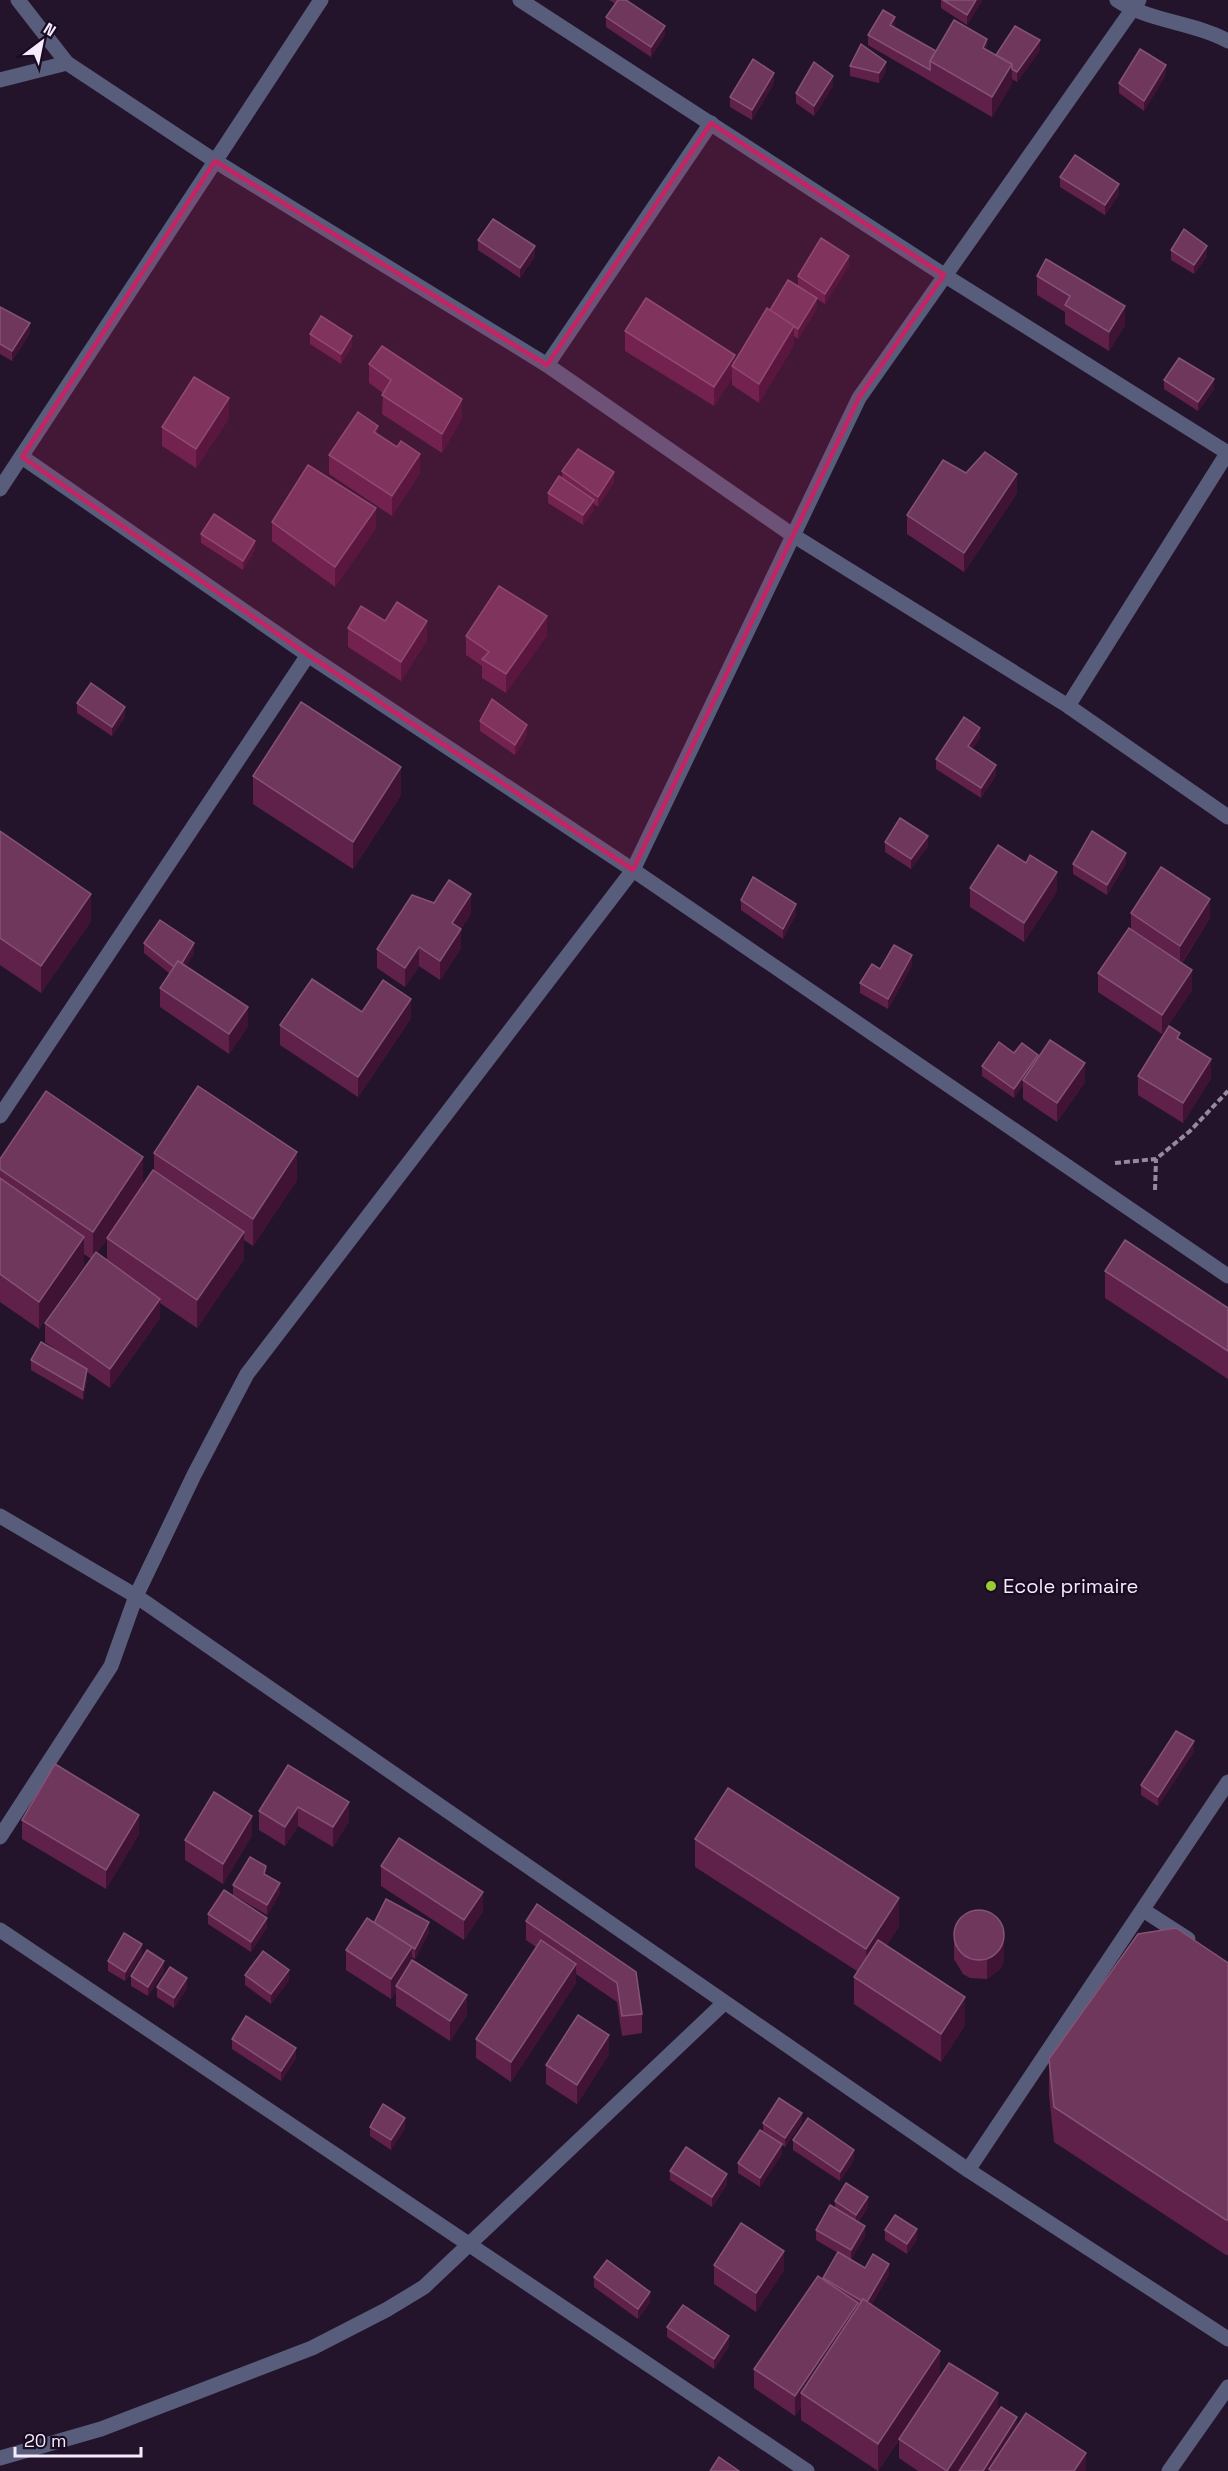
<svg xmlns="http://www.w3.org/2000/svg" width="1228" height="2471" font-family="'Space Grotesk',sans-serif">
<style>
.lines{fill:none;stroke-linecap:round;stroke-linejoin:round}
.path{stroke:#95899d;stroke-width:4;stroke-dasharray:6 3;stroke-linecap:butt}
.street{stroke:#585d7b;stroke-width:15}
.wall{fill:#5f2149;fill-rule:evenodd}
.shaded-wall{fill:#401335}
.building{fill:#6f375c;stroke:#845375;stroke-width:1.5}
.marked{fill:#c52363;fill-opacity:0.2;stroke:#c52363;stroke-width:4.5;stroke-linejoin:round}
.poi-dot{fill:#9bcb33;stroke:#190b21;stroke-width:2}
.labels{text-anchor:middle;stroke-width:4.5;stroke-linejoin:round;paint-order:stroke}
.poi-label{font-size:20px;fill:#f5ebfc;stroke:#190b21;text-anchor:start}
</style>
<rect width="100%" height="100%" fill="#23142b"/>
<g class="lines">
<!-- path -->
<g class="path">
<polyline points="1115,1163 1156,1159 1190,1131 1228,1091"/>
<polyline points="1155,1190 1156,1159"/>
</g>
<!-- street -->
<g class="street">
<polyline points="18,0 67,63 215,161 547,365 791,534 1068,706 1228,817"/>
<polyline points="520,0 944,275 1228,453"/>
<path d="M1117 0C1150 22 1193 22 1228 41"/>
<polyline points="0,80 67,63"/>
<polyline points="547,365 711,123"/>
<polyline points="22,457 308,655 633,870 1228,1276"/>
<polyline points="0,489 321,0"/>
<polyline points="1068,706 1228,452"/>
<polyline points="0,1116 308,655"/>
<polyline points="0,1516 136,1596 968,2170 1228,2339"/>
<polyline points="0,1837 111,1666 136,1596 194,1475 247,1374 633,870 859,398 1139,0"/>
<polyline points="1143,1910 1188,1939"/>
<polyline points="0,1930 807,2471"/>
<polyline points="968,2170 1228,1782"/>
<polyline points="0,2458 101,2429 312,2348 386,2310 424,2287 724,2003"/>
<polyline points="1169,2471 1228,2387"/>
</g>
</g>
<!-- wall -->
<g class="wall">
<polygon points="609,0 626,0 665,35 651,57 606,27 606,17 616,4"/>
<polygon points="941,0 982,0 967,25 941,8"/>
<polygon points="895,27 895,28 936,51 987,50 996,55 1040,50 1017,82 1012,79 1012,83 992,117 868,45 868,35"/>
<polygon points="850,66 886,71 879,83 850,76"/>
<polygon points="1166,74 1144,111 1119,93 1119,83"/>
<polygon points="774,83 752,120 730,107 730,97"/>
<polygon points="833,86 814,116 796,103 796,93"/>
<polygon points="1060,177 1119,194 1105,215 1060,187"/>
<polygon points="478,240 535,256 520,278 478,250"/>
<polygon points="1171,250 1207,256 1194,274 1171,260"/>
<polygon points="849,265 825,304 817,299 817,308 798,339 794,336 794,345 759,403 732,385 732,378 714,406 625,351 625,331 735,361 770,310 798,285 798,276"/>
<polygon points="1037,276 1125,325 1109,351 1065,324 1065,312 1037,295"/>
<polygon points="0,307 30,333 12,361 0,354"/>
<polygon points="310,334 352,346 341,364 310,344"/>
<polygon points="369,364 462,418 442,453 382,414 383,393 369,383"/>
<polygon points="1164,380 1214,389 1198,411 1164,389"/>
<polygon points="229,418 196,468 162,446 162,427"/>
<polygon points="378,435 420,473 392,516 329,474 329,455"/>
<polygon points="562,471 614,482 598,507 594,504 594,510 583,525 548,503 548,493 562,478"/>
<polygon points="966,473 1017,493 964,572 907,534 907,515"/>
<polygon points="272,522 376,528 335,587 272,541"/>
<polygon points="201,534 255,550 243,570 201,543"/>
<polygon points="385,621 427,640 401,681 348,647 348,628"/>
<polygon points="547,635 506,693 482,678 482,666 466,655 466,636"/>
<polygon points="77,703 125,717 112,736 77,713"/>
<polygon points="480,721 527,735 515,755 480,731"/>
<polygon points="980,738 972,749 996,775 981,798 936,769 936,759"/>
<polygon points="253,776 401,795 353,869 253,804"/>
<polygon points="0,831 91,921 41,993 0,965"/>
<polygon points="885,842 928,846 911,869 885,852"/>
<polygon points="1126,863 1107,895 1073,874 1073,864"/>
<polygon points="970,888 1057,891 1024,942 970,907"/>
<polygon points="741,900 796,914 783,939 741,910"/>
<polygon points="434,903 471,913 461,929 461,948 440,980 419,966 405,987 377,968 377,949"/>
<polygon points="1131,913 1210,918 1182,963 1192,990 1162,1034 1098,992 1098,973 1131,930"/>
<polygon points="144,943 194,953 186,966 248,1026 229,1054 160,1007 160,988 169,973 144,953"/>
<polygon points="912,965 888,1009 860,993 860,983 880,969"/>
<polygon points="362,1012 411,1018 358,1097 280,1045 280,1025"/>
<polygon points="1180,1040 1211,1078 1183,1123 1138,1095 1138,1076"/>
<polygon points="1014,1053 1038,1059 1085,1082 1057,1122 1023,1099 1023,1085 1014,1098 982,1076 982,1066"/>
<path d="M154 1153 297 1180 253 1246 244 1240V1259L197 1328 160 1303V1318L110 1388 87 1372V1379L83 1400 31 1370V1360L63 1355 45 1342V1323L91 1259 84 1254V1265L39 1329 0 1302V1159L143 1184 154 1171ZM107 1239V1260L97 1253Z"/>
<polygon points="1105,1271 1228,1308 1228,1379 1105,1298"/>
<polygon points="1194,1751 1158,1806 1141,1795 1141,1785"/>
<polygon points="288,1765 349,1821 333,1847 298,1826 285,1846 259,1830 259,1811"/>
<polygon points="22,1820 139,1834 106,1889 22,1839"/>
<polygon points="252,1835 223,1884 185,1860 185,1840"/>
<polygon points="695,1839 899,1926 886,1946 965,2025 941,2062 854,2004 854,1977 857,1971 695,1867"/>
<polygon points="381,1866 483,1911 464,1940 381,1886"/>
<polygon points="266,1875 280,1893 267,1915 233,1895 233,1885"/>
<polygon points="208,1914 267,1927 251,1952 208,1924"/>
<polygon points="526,1921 636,1972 642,2014 642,2033 622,2036 617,2002 576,1974 576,1983 511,2082 476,2058 476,2039 536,1947 526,1940"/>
<polygon points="374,1923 429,1932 415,1959 412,1957 412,1961 467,2015 450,2041 396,2006 396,1992 391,1999 346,1970 346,1950"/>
<polygon points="954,1940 1004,1962 1000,1969 987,1979 970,1978 963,1974 954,1959"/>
<polygon points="142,1954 125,1981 108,1971 108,1961"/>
<polygon points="1228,1963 1228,2255 1226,2255 1054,2142 1049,2094 1049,2059"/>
<polygon points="164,1971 148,1996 131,1986 131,1976"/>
<polygon points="245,1975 289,1980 271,2004 245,1985"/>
<polygon points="157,1987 187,1988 174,2008 157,1997"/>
<polygon points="232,2039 296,2058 281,2081 232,2049"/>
<polygon points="609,2054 577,2104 546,2084 546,2065"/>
<polygon points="802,2122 785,2147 782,2145 782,2154 760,2187 738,2173 738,2163 763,2132 763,2123"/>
<polygon points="370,2127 405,2128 391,2150 370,2136"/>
<polygon points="793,2140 854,2159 840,2181 793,2150"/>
<polygon points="670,2171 727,2184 712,2207 670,2180"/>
<polygon points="835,2201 868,2207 858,2222 865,2236 851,2259 865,2268 889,2274 871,2305 940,2377 998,2412 1017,2426 1086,2471 918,2471 899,2458 899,2440 878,2471 801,2420 801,2407 795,2416 754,2388 754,2369 823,2280 838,2253 816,2240 816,2230 835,2208"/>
<polygon points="885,2230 917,2239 907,2254 885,2240"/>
<polygon points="714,2265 784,2270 756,2312 714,2284"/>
<polygon points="594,2277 650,2302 638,2319 594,2287"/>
<polygon points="667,2327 729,2346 714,2369 667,2337"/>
</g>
<!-- shaded-wall -->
<g class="shaded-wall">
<polygon points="976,0 982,0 967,25 967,15"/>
<polygon points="895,17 895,27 890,35 890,25"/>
<polygon points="665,26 665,35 651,57 651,47"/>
<polygon points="987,39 987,59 983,48"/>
<polygon points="1040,40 1040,50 1017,82 1017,72"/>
<polygon points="886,62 886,71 879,83 879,73"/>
<polygon points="1012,64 1012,83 992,117 992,97"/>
<polygon points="1166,65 1166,74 1144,111 1144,101"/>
<polygon points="774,73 774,83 752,120 752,110"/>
<polygon points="833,76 833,86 814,116 814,106"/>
<polygon points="1119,184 1119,194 1105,215 1105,205"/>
<polygon points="535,246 535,256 520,278 520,268"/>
<polygon points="1207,246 1207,256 1194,274 1194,265"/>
<polygon points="849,256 849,265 825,304 825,294"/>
<polygon points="817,298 817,308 798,339 798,329"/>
<polygon points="1125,306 1125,325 1109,351 1109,332"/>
<polygon points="30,323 30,333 12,361 12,351"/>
<polygon points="794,326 794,345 759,403 759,384"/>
<polygon points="352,336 352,346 341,364 341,354"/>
<polygon points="735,355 735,368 732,366 732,378 714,406 714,387"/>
<polygon points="1214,379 1214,389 1198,411 1198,402"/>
<polygon points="229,398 229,418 196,468 196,449"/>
<polygon points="462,399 462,418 442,453 442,434"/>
<polygon points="378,426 378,445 374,432"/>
<polygon points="420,454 420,473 392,516 392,496"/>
<polygon points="614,472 614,482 598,507 598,497"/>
<polygon points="1017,474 1017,493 964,572 964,553"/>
<polygon points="594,500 594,510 583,525 583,515"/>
<polygon points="376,508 376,528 335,587 335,567"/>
<polygon points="255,541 255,550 243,570 243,561"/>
<polygon points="547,616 547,635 506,693 506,674"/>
<polygon points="427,621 427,640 401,681 401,662"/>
<polygon points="125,707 125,717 112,736 112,727"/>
<polygon points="527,725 527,735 515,755 515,745"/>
<polygon points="980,728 980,738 968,756 968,746"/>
<polygon points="996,765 996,775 981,798 981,788"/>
<polygon points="401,767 401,795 353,869 353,842"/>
<polygon points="928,836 928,846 911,869 911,859"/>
<polygon points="1126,853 1126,863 1107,895 1107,885"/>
<polygon points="1057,872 1057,891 1024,942 1024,923"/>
<polygon points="91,894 91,921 41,993 41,966"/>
<polygon points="471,894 471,913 452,943 452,923"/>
<polygon points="1210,899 1210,918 1180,965 1180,946"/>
<polygon points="796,904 796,914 783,939 783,929"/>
<polygon points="461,929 461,948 440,980 440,961"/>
<polygon points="194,943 194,953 178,980 178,970"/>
<polygon points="419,947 419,966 405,987 405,968"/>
<polygon points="912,955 912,965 888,1009 888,999"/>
<polygon points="1192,970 1192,990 1162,1034 1162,1015"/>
<polygon points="411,999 411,1018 358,1097 358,1077"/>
<polygon points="248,1007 248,1026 229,1054 229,1034"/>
<polygon points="1038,1055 1038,1065 1023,1080 1023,1085 1014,1098 1014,1089"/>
<polygon points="1211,1059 1211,1078 1183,1123 1183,1103"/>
<polygon points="1085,1063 1085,1082 1057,1122 1057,1103"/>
<polygon points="297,1152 297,1180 253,1246 253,1219"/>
<polygon points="143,1157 143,1185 93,1260 93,1232"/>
<polygon points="244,1232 244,1259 197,1328 197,1300"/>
<polygon points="84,1237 84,1265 39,1329 39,1302"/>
<polygon points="160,1299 160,1318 110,1388 110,1369"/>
<polygon points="87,1369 87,1379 83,1400 83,1390"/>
<polygon points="1194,1741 1194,1751 1158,1806 1158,1797"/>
<polygon points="349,1802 349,1821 333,1847 333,1827"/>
<polygon points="298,1807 298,1826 285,1846 285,1827"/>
<polygon points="139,1815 139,1834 106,1889 106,1870"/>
<polygon points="252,1816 252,1835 223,1884 223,1864"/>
<polygon points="280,1883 280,1893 267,1915 267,1905"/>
<polygon points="483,1892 483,1911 464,1940 464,1920"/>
<polygon points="899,1898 899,1926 866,1977 866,1949"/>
<polygon points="267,1918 267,1927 251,1952 251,1942"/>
<polygon points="429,1922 429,1932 415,1959 415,1949"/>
<polygon points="1004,1943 1004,1962 1000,1969 987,1979 987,1960"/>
<polygon points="142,1944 142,1954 125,1981 125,1972"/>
<polygon points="412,1947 412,1967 396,1986 396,1992 391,1999 391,1979"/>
<polygon points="164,1961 164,1971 148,1996 148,1987"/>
<polygon points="576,1964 576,1983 511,2082 511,2062"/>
<polygon points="289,1970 289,1980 271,2004 271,1994"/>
<polygon points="187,1978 187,1988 174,2008 174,1998"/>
<polygon points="467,1995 467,2015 450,2041 450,2021"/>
<polygon points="965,1997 965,2025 941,2062 941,2034"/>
<polygon points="609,2035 609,2054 577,2104 577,2085"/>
<polygon points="296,2048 296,2058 281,2081 281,2071"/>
<polygon points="802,2113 802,2122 785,2147 785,2138"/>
<polygon points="405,2118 405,2128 391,2150 391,2140"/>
<polygon points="782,2144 782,2154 760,2187 760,2178"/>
<polygon points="854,2150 854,2159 840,2181 840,2172"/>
<polygon points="727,2174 727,2184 712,2207 712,2197"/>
<polygon points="868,2197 868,2207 856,2224 856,2215"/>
<polygon points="865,2226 865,2236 851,2260 851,2250"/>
<polygon points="917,2229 917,2239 907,2254 907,2244"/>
<polygon points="784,2251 784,2270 756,2312 756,2293"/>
<polygon points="889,2264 889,2274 866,2313 866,2303"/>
<polygon points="650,2292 650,2302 638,2319 638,2309"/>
<polygon points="858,2303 858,2322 801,2393 801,2407 795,2416 795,2396"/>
<polygon points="729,2336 729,2346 714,2369 714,2359"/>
<polygon points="940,2351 940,2378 878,2471 878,2444"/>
<polygon points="998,2393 998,2413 959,2471 947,2471"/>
<polygon points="1017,2417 1017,2427 989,2471 983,2471"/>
<polygon points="1086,2453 1086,2471 1074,2471"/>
</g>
<!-- building -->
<g class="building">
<polygon points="618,0 626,0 665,26 651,47 606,17"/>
<polygon points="943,0 976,0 967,15"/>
<polygon points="883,10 895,17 890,25 936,51 930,61 930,70 868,35"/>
<polygon points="954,20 987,39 983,48 1012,64 992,97 930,61"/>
<polygon points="1015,26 1040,40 1017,72 1012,69 1012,64 996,55"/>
<polygon points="861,44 886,62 879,73 850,66"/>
<polygon points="1140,49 1166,65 1144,101 1119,83"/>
<polygon points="753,59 774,73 752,110 730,97"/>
<polygon points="814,62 833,76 814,106 796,93"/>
<polygon points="1075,155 1119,184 1105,205 1060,177"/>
<polygon points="493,219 535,246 520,268 478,240"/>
<polygon points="1184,229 1207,246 1194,265 1171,250"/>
<polygon points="821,238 849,256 825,294 798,276"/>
<polygon points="1046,259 1125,306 1109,332 1065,305 1070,296 1037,276"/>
<polygon points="788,280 817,298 798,329 770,310"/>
<polygon points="646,298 735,355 714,387 625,331"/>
<polygon points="0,307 30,323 12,351 0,344"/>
<polygon points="767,308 794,326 759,384 732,366"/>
<polygon points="321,316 352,336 341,354 310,334"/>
<polygon points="382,346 462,399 442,434 382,395 391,380 369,364"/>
<polygon points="1179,358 1214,379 1198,402 1164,380"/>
<polygon points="194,377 229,398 196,449 162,427"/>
<polygon points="358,412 378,426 374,432 397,447 401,441 420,454 392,496 329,455"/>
<polygon points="578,449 614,472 598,497 562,471"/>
<polygon points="985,452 1017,474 964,553 907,515 943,460 966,473"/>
<polygon points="308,465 376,508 335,567 272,522"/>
<polygon points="559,476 594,500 583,515 548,493"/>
<polygon points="214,514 255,541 243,561 201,534"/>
<polygon points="499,586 547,616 506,674 482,659 489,652 466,636"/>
<polygon points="397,602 427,621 401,662 348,628 361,606 385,621"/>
<polygon points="91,683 125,707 112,727 77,703"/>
<polygon points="492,699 527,725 515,745 480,721"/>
<polygon points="301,702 401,767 353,842 253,776"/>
<polygon points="964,717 980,728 968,746 996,765 981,788 936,759"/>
<polygon points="900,818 928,836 911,859 885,842"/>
<polygon points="0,831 91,894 41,966 0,938"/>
<polygon points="1092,831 1126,853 1107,885 1073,864"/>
<polygon points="998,845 1026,863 1030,855 1057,872 1024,923 970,888"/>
<polygon points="1161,867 1210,899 1180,946 1131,913"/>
<polygon points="753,877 796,904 783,929 741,900"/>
<polygon points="449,880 471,894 452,923 461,929 440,961 419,947 405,968 377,949 412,895 434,903"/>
<polygon points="160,920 194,943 182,963 178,961 174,967 144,943"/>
<polygon points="1129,928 1192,970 1162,1015 1098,973"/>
<polygon points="894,945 912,955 888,999 860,983 872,964 880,969"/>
<polygon points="178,961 248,1007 229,1034 160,988"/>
<polygon points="312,979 362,1012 383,980 411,999 358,1077 280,1025"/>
<polygon points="1169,1026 1180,1033 1177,1038 1211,1059 1183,1103 1138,1076"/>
<polygon points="1050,1040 1085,1063 1057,1103 1023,1080"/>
<polygon points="999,1042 1014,1053 1022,1043 1038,1055 1014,1089 982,1066"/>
<polygon points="198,1086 297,1152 253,1219 154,1153"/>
<polygon points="46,1091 143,1157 93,1232 0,1169 0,1159"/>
<polygon points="153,1170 244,1232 197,1300 107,1238"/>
<polygon points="0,1178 84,1237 39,1302 0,1274"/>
<polygon points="1125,1240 1228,1308 1228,1351 1105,1271"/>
<polygon points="96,1252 160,1299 110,1369 45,1323"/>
<polygon points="41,1342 87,1369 83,1390 31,1360"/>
<polygon points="1176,1731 1194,1741 1158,1797 1141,1785"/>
<polygon points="55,1764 139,1815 106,1870 22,1820"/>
<polygon points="288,1765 349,1802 333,1827 298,1807 285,1827 259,1811"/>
<polygon points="728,1788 899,1898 866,1949 695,1839"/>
<polygon points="214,1792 252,1816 223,1864 185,1840"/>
<polygon points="399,1838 483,1892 464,1920 381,1866"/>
<polygon points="250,1857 266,1866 264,1874 280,1883 267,1905 233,1885"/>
<polygon points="224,1890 267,1918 251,1942 208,1914"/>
<polygon points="386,1899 429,1922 415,1949 374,1923"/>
<polygon points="537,1904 636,1972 642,2014 622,2016 617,1983 526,1921"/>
<circle cx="979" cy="1935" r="25"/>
<polygon points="367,1918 412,1947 391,1979 346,1950"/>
<polygon points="1176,1928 1228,1963 1228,2220 1226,2220 1054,2107 1049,2059 1138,1934"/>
<polygon points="124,1933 142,1944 125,1972 108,1961"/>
<polygon points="541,1940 576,1964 511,2062 476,2039"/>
<polygon points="878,1940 965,1997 941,2034 854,1977"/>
<polygon points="147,1950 164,1961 148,1987 131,1976"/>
<polygon points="263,1951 289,1970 271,1994 245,1975"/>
<polygon points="412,1960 467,1995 450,2021 396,1986"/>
<polygon points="170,1967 187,1978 174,1998 157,1987"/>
<polygon points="578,2015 609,2035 577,2085 546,2065"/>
<polygon points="246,2016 296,2048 281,2071 232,2039"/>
<polygon points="779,2098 802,2113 785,2138 763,2123"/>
<polygon points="383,2104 405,2118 391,2140 370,2127"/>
<polygon points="808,2118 854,2150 840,2172 793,2140"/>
<polygon points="760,2130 782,2144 760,2178 738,2163"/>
<polygon points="686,2147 727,2174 712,2197 670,2171"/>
<polygon points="846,2183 868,2197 856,2215 835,2201"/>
<polygon points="830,2205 865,2226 851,2250 816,2230"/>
<polygon points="895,2215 917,2229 907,2244 885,2230"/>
<polygon points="741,2223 784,2251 756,2293 714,2265"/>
<polygon points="838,2252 865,2268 873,2254 889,2264 867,2302 863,2299 862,2301 823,2278"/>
<polygon points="607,2260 650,2292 638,2309 594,2277"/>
<polygon points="818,2276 858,2303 795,2396 754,2369"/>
<polygon points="863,2299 940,2351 878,2444 801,2393"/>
<polygon points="683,2305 729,2336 714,2359 667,2327"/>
<polygon points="949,2363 998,2393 947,2471 899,2439"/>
<polygon points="1001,2407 1017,2417 983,2471 959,2471"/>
<polygon points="1026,2413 1086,2453 1074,2471 992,2471 989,2469"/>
<polygon points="719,2457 739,2471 710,2471"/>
</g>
<!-- marked area -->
<path class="marked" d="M711 123 944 275 859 398 633 870 308 655 22 457 215 161 547 365Z"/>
<!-- markers -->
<circle class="poi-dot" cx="991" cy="1586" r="6"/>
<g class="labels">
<!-- poi labels -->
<g class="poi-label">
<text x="1003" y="1593">Ecole primaire</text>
</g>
</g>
<!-- north arrow -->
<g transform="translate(42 42) rotate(32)" stroke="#190b21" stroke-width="4.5" paint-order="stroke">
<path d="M0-4.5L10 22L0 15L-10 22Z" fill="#f5ebfc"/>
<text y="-9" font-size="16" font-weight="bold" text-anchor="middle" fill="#f5ebfc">N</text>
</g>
<!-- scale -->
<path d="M15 2447v9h126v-9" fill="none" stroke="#f5ebfc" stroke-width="3"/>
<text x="24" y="2447" font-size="18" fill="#f5ebfc" stroke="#190b21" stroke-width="4.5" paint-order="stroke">20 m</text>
</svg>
